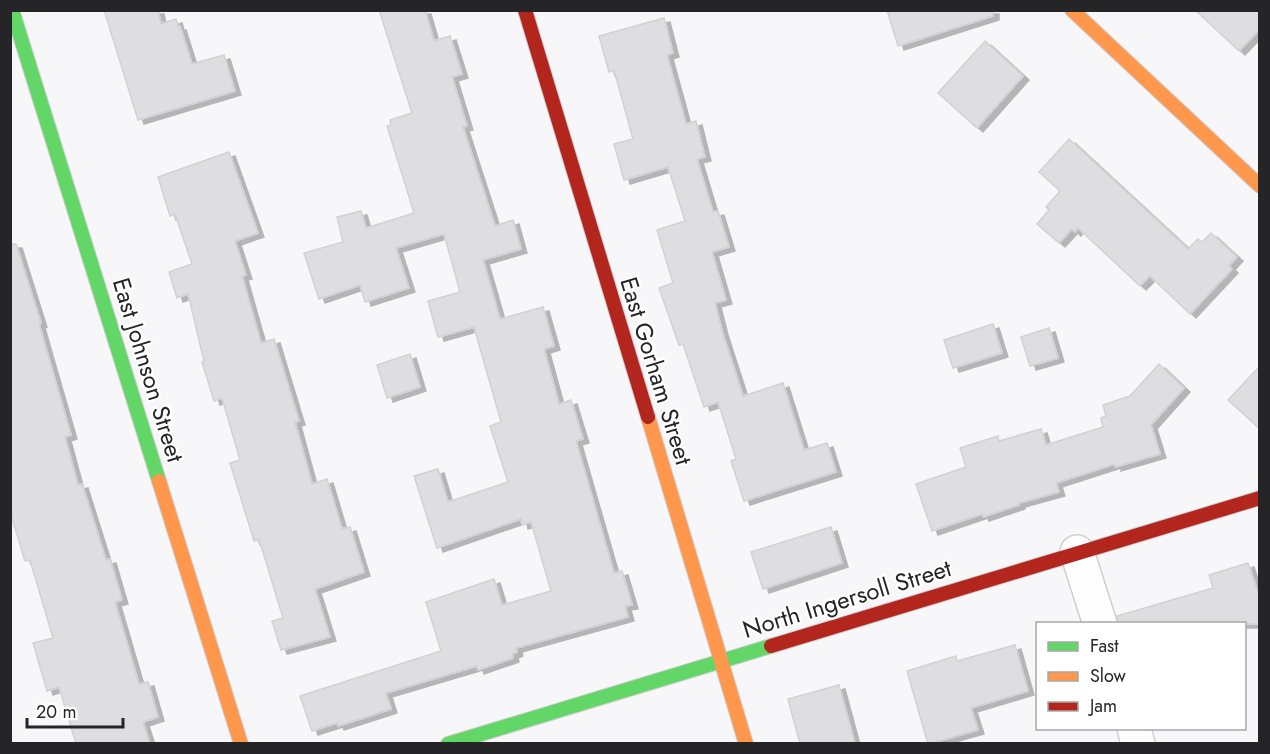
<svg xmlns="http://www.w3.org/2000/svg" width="1270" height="754" font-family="Jost,sans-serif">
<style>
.building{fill:#dedde0;stroke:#d2d1d3;stroke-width:1.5;filter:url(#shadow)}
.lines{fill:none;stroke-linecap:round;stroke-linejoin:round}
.street-casing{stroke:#cfced0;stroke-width:36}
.fast-casing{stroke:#cfced0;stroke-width:16}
.slow-casing{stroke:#cfced0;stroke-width:16}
.jam-casing{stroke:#cfced0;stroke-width:16}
.street{stroke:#fefefe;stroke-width:33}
.fast{stroke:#63d668;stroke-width:14}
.slow{stroke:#ff974d;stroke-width:14}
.jam{stroke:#b3261e;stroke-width:14}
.labels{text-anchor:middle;stroke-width:4.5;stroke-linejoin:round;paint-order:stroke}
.street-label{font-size:24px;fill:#252426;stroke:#fff}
</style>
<defs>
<filter id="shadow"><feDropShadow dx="6" dy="4" stdDeviation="0" flood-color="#0004"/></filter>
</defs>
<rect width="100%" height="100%" fill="#f7f6f9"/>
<!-- building -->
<g class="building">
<polygon points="104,10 158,10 161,24 176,19 178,26 180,26 192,64 224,55 235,91 138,120"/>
<polygon points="379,10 425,10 434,41 450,36 462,74 452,77 467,126 463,127 495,226 513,220 521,249 483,260 500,319 543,307 554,346 544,349 559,404 571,400 583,439 576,441 614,573 622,571 632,605 625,606 628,617 516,648 517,652 512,654 513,658 478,670 477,666 386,693 391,709 338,726 337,723 312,731 300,696 441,651 426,602 494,579 502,605 551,591 531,522 522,525 521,519 437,548 414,476 438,469 448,502 508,482 490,426 501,422 474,327 438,337 428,301 460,292 444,234 396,248 409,288 365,302 360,285 319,299 304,253 343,242 337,217 361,211 366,228 414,213 387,126 391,125 390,120 412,113"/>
<polygon points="887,10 993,10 993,16 898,46"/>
<polygon points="1195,10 1260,10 1260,29 1239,51"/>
<polygon points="664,18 673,53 667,55 686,124 696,121 705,157 697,159 713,212 718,211 729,247 712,252 726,300 715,303 722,331 743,396 783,383 804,450 827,443 836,472 744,501 731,461 736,459 718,402 704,407 683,344 679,345 659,288 673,283 657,230 685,221 668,167 624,180 614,144 633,139 614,70 609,72 599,36"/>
<polygon points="985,41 1023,76 977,128 938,93"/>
<polygon points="1069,139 1188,249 1198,239 1202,242 1211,233 1237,257 1229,266 1232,269 1190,314 1150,276 1140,286 1078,228 1075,232 1072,229 1059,243 1037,224 1049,210 1046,207 1060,191 1039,172"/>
<polygon points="229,152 258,233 235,241 246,275 242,276 261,343 274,339 299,421 295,422 312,484 327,479 342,529 350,527 364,572 315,589 330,637 281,650 272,621 283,618 259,539 254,541 230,463 240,460 222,398 214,401 202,362 204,361 188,294 177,298 169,272 192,264 175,214 170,216 158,177"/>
<polygon points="10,244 16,244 41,323 39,324 71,435 65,437 78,485 82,484 106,560 110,559 122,600 115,602 139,684 148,682 158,717 143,722 150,744 76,744 59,687 47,691 33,643 53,638 30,560 25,561 10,512"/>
<polygon points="993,324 1002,353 953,368 944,340"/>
<polygon points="1049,328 1058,358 1030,366 1021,337"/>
<polygon points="410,354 420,387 387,398 377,365"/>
<polygon points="1159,364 1184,388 1151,425 1160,454 1115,467 1115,464 1056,483 1059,492 1019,503 1019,505 983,517 982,514 932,531 916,484 966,467 960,448 998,436 999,441 1041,429 1046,445 1103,427 1101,418 1106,416 1103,405 1130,396"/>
<polygon points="1260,366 1260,429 1228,400"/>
<polygon points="831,527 842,563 763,589 751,552"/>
<polygon points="1248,563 1260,599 1260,624 1118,624 1117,616 1213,588 1209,575"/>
<polygon points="1015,645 1028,691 971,708 978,730 928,744 907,671 956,656 957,661"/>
<polygon points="839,685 855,744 800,744 788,699"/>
</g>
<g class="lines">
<defs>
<g id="street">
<polyline points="1077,552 1100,624"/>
<polyline points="1134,728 1138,744"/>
</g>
<g id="fast">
<polyline points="12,10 159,481"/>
<polyline points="448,744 771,646"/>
</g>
<g id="slow">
<polyline points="1072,10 1260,186"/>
<polyline points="648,417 746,744"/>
<polyline points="159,481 241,744"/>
</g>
<g id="jam">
<polyline points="525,10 648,417"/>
<polyline points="771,646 1260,498"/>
</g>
</defs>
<!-- street casing -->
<use href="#street" class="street-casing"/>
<!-- fast casing -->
<use href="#fast" class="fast-casing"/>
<!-- slow casing -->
<use href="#slow" class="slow-casing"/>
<!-- jam casing -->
<use href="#jam" class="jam-casing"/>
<!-- street -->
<use href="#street" class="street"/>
<!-- fast -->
<use href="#fast" class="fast"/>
<!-- slow -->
<use href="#slow" class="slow"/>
<!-- jam -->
<use href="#jam" class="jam"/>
</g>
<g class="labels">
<!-- street labels -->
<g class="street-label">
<text transform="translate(148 370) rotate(73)" y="8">East Johnson Street</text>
<text transform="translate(656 371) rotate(73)" y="8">East Gorham Street</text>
<text transform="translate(847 599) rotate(-17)" y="8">North Ingersoll Street</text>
</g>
</g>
<!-- border -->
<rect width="1270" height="754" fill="none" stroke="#252426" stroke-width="24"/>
<!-- legend -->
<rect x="1036" y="622" width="210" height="108" fill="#ffffff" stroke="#a8a7a8" stroke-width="1.5"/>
<rect x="1048" y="642" width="30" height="9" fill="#63d668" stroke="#a8a7a8" stroke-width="1.5"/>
<text x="1090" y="652" font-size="18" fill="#252426">Fast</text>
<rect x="1048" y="672" width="30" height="9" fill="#ff974d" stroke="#a8a7a8" stroke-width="1.5"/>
<text x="1090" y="682" font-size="18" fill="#252426">Slow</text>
<rect x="1048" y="702" width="30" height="9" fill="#b3261e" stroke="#a8a7a8" stroke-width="1.5"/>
<text x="1090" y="712" font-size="18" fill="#252426">Jam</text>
<!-- scale -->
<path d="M27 718v9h96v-9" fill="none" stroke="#252426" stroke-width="3"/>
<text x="36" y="718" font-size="18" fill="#252426" stroke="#ffffff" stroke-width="4.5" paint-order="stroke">20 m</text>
</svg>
